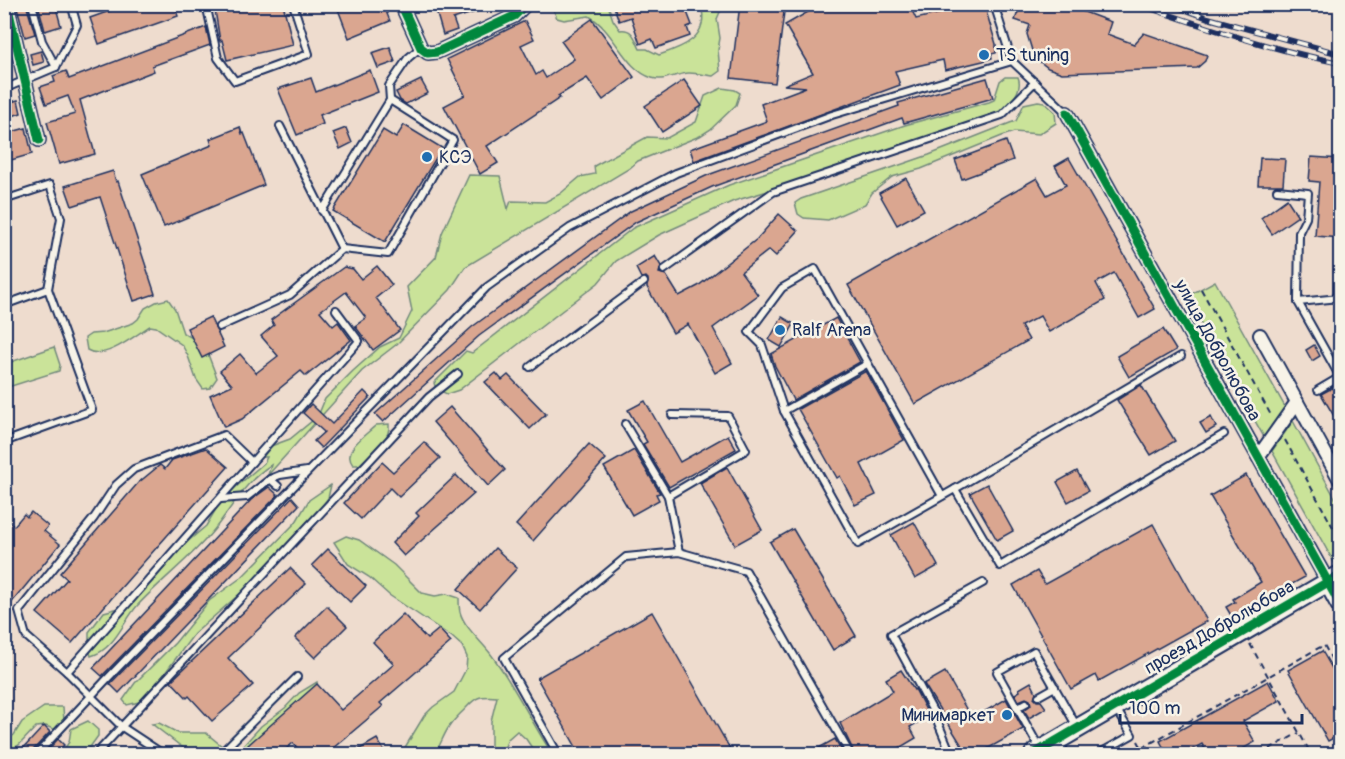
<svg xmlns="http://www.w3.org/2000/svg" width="1345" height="759" font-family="Pangolin,sans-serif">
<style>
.green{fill:#cae399;stroke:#72897c;stroke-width:1.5}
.building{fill:#daa690;stroke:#1b2f5e;stroke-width:1.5}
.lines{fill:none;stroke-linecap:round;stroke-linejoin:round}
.lane-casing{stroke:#1b2f5e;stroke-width:10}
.street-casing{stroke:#1b2f5e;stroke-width:16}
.secondary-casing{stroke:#1b2f5e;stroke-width:22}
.path{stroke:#1b2f5e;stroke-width:2;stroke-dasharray:6 4.5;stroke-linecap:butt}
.lane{stroke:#f7f3e8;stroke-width:6}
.street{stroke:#f7f3e8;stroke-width:12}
.secondary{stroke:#f7f3e8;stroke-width:18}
.rail-casing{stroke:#1b2f5e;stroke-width:6}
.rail{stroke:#f7f3e8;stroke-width:4;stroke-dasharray:11;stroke-linecap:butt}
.cycleway-casing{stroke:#f7f3e8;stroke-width:13}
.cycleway{stroke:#00873e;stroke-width:9}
.poi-dot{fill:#1f6fb2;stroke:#f7f3e8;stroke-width:2}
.labels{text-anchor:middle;stroke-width:5;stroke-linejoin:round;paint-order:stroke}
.poi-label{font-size:18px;fill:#1b2f5e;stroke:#f7f3e8;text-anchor:start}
.street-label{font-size:18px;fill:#1b2f5e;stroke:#f7f3e8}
</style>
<rect width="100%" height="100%" fill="#eedcce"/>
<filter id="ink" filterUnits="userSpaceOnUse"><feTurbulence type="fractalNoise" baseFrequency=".0167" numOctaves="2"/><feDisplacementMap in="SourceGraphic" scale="12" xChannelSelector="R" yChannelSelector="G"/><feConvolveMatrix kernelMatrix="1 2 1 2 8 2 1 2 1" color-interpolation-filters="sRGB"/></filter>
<g filter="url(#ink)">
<!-- green -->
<g class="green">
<path d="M551 5H608L613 20 620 30C633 28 635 39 640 49H647L659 55C684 47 710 37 701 5H723L717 19 720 38 718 50 720 71 713 76C705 75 697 73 689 73 678 73 664 82 652 78 624 69 615 31 589 16L564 20 557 18Z"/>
<path d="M1005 77H1018C1024 91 1007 109 995 115L819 176 734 201 659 235 616 261 598 283 459 390 447 394 436 389 434 383 466 351 472 353 633 228 729 185 905 125 989 102 994 100 1000 81Z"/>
<path d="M722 88 735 90 740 93 736 105 711 129 700 136 638 161 630 168 465 267 450 290 397 344 362 371 268 475 271 465C245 481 232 508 213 531 191 558 161 580 137 606 123 622 114 650 91 656L89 650V632L104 612 123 607 154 580 180 548 206 526 222 499 264 463 267 457H263L271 446 290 439 318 416 325 399 353 371 380 347 399 338 412 311 407 287 436 257 442 233 469 175 500 176 508 209 511 201 545 202 560 194 580 177 595 174 594 166 647 137 667 138 696 122 705 96Z"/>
<polygon points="1038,101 1044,102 1055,112 1056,123 1039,134 1014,132 1002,136 921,169 892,177 872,193 865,204 828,220 804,218 798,214 795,203 801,199 929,155 1010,123 1016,121 1024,104"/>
<polygon points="1215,281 1285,407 1264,437 1186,297"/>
<path d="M168 299 175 309 183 333 204 344 217 378 210 388 203 389 196 379 188 356 182 345 156 327 150 326C134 336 105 361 87 350L85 338 91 334 103 333 133 323 138 319 145 308 156 302Z"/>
<polygon points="54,347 60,365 59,371 5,388 5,364"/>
<polygon points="1293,421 1340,507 1340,568 1337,568 1272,451"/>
<path d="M389 424C391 441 370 454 359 465H353C341 450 366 435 376 425Z"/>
<polygon points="331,485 328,498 321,508 297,534 282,554 266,566 243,591 194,634 162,677 139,702 127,705 123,700 135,683 175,643 209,601 242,577 296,522 309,500"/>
<path d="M346 536 359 540 394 565 422 593 435 596 447 594 459 598C459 602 459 608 460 612 464 627 481 641 490 653 514 684 530 720 551 752L550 754H536L526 739 517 731 508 739 502 754H489L491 748V721L497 697C473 695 475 700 460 714 444 730 445 736 435 754H404L406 748 404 749 424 716 433 707 454 692 466 669 467 657 462 646 452 637 389 595 369 577 348 564 334 542Z"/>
<polygon points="317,682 318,688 249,754 191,754 152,724 159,723 178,733 206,733 222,746 236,749 243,746 261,726 285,708 299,693"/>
<polygon points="44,707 63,707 64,721 58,731 46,726 36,727 19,745 5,754 5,741 14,735 22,722"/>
<polygon points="88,721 98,730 98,736 85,754 61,754 69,742 71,729"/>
</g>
<!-- building -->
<g class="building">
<polygon points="26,4 35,34 25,37 17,7"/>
<polygon points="38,4 55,4 61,26 45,31"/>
<polygon points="129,4 174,4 178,16 99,44 90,18"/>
<polygon points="214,4 283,4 293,45 227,60 222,40 220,41"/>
<polygon points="336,4 383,4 390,21 349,38"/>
<polygon points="434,4 492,4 492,7 453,19 457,30 443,35"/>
<polygon points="613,4 684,4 692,25 687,27 690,36 656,48 652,39 640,44 631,17 619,21"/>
<polygon points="740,4 785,4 775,83 731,78"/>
<polygon points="822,4 909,4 916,19 951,11 951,7 959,5 969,10 976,4 984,4 996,44 996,53 991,54 992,58 983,61 945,70 943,60 895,71 900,85 694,161 690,149 767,121 761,104 806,87 784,85 813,73 785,25"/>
<polygon points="1021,4 1063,4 1111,22 1107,34 1134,44 1144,33 1207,55 1205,61 1197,68 1062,73 1048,68 1034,57 1027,34 1030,25 1015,20"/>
<polygon points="592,19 634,77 603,100 587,78 558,96 560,98 487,146 498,163 480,174 444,106 465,95 447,59 525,21 534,39 521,45 536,75 542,71 546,78 574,59 561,41"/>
<polygon points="206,27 210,45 152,66 154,71 80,100 95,154 59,164 47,122 75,114 68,96 46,104 40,87 55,82 53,76 66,71 69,79"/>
<polygon points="390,47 395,62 378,68 372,53"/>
<polygon points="41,51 44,62 33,65 30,54"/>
<polygon points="370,70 378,92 320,115 323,124 297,135 278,89 311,78 316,92"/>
<polygon points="987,78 993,98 904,123 902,118 712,187 636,222 479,336 383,422 375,414 472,327 631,211 708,175 899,106 898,103"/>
<polygon points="421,80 428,93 406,104 400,100 396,92"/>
<polygon points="684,80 702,106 662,132 645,106"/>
<polygon points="18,100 21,113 4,119 4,104"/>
<polygon points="404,125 442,148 385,242 333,211 383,130 396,138"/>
<polygon points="240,127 242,134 244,133 264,185 164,227 142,174 212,145 210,139"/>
<polygon points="26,128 32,154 4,162 4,134"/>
<polygon points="346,128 352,143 340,149 333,133"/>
<polygon points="1006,141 1013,160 962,179 955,160"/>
<polygon points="1311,157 1341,159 1341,238 1315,236 1319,182 1309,181"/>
<polygon points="1069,158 1155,309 1139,318 1114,273 1096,283 1105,300 1049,332 1040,316 1021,326 1029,340 915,404 848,285 1037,178 1047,195 1066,185 1055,166"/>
<polygon points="1260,158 1285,159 1283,185 1258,185"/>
<polygon points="113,171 116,182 118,181 155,294 134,301 100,197 72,206 65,186"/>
<polygon points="906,178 924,210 897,225 879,193"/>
<polygon points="1287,199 1298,216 1272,234 1261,218"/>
<polygon points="779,214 798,231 776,256 769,250 741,272 758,295 713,328 732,363 715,373 688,324 673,333 647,287 648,279 646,277 641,278 636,268 655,256 661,266 659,273 666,275 679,296 698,286 757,239"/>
<polygon points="377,266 392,285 376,298 400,330 373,350 355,326 366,318 346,292 320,311 333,326 338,322 351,340 306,376 301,371 242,419 224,427 210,395 232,385 220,371 240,354 256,373 278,356 261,336 274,325 271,320 344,267 353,269 361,279"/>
<polygon points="210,317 224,347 202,358 187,328"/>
<polygon points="782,317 794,324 781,347 769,340"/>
<polygon points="836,318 860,362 793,400 775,366 771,354"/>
<polygon points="1163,329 1176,350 1129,377 1117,356"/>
<polygon points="1314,345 1320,356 1312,361 1306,350"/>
<polygon points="866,371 904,440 861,464 876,495 855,505 840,476 837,478 798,409"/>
<polygon points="496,373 502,380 508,375 546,414 530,429 485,382"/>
<polygon points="1141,385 1175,441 1151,455 1117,400"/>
<polygon points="1334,387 1341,398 1341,428 1321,394"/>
<polygon points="364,391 370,397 321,448 314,441 324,432 303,413 311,404 332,424"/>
<polygon points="645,401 680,462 728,435 736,449 669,487 643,444 647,442 628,410"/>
<polygon points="450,407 505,470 488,486 433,422"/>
<polygon points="1211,417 1216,427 1206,433 1200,423"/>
<polygon points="424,442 440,458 399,497 390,488 361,519 344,503 382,462 393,472"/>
<polygon points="589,444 606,459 533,541 516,525"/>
<polygon points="206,448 228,467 72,643 37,613 67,579 60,573 138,483 160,465 165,469 172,460"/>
<polygon points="634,450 660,493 656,494 659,500 632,515 604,467"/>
<polygon points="727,467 762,530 735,545 700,483"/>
<polygon points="1077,471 1088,491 1068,502 1057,482"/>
<polygon points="456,475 474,494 404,556 392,543 419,516 416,513"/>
<polygon points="1246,475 1305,577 1232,617 1226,607 1235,602 1233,599 1261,582 1210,496"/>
<polygon points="987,484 1013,531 997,540 970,493"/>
<polygon points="269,487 278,495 102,676 93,668 251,500"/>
<polygon points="292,497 299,505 119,693 110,684"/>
<polygon points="31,512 48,526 44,531 60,544 4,612 4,563 9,558 4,555 4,518 14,526 24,514 27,517"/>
<polygon points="914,522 938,566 915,579 891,535"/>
<polygon points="1153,524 1207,621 1099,681 1096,675 1071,689 1013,585 1037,571 1045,584"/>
<polygon points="793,529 856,636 833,650 770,542"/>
<polygon points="495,548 517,568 480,609 458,589"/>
<polygon points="328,549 366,586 350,602 312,565"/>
<polygon points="290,568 306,584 228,658 253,685 212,721 189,696 187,698 171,681"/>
<polygon points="327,606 347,626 315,658 295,638"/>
<polygon points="652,612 733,754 580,754 537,678"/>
<polygon points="403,614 427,639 439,629 451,642 380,703 383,706 326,754 303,754 293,743 280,754 257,754 248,745 317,684 341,710 394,664 373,642"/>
<polygon points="1322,651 1341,684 1341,734 1328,741 1288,670"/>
<polygon points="901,670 914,690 915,689 929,716 910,727 916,738 889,754 855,754 840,723 893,691 886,679"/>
<polygon points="945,672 972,719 1006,699 1023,729 978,754 967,754 924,684"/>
<polygon points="1268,681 1279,701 1243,721 1255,742 1234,754 1208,754 1202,744 1184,754 1167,754 1160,741"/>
<polygon points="1031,682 1036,692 1034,698 1037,701 1041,701 1046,708 1029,718 1024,710 1031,705 1030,700 1026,698 1019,701 1015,694 1020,691 1019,689"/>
<polygon points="44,726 50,732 33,750 32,754 18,754"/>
<polygon points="58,739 64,745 56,754 44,754"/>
<polygon points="377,739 386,754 351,754"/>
<polygon points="835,739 844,754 808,754"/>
</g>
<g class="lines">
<defs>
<g id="lane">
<polyline points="32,4 42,41 56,67"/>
<polyline points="206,4 218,58 235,81 309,54 293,4"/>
<polyline points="994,4 1012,61"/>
<polyline points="4,89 56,67 77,25 71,4"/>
<polyline points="1277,190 1308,193 1306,218 1299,232 1298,302 1340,377"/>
<polyline points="4,200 50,185 61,218 48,289"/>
<polyline points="322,211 390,100 389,86 408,58 420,48"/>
<polyline points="342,249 388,254 453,140 390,100"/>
<polyline points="664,270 773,192 1002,115 1035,82"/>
<polyline points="1298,302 1340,298"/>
<polyline points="4,305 48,289 92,410 4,442"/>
<polyline points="219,327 290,295 342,249 280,126"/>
<polyline points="1181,356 955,489 1000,566 1224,434"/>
<polyline points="867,364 784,411 858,544 955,489"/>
<polyline points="530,367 644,282"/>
<polyline points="1318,390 1340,377"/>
<polyline points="784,411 762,345 749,332 782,288 815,269 942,496"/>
<polyline points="672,415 728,416 746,450 668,496 679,552"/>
<polyline points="625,424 668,496"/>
<polyline points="270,479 280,475 307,471"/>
<polyline points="221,499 247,497 270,479 278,486"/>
<polyline points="67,672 252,462"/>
<polyline points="1039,696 1055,687"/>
<polyline points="1017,708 1026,703"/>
<polyline points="1059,742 1066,754"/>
<polyline points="1039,747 997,672 1034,651 1076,725"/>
<polyline points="37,754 106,680 487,287 570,228 676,173 832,115 1012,61 1067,113"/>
<polyline points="96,754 429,397 458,374"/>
<polyline points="163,754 122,727 67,672 26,636 19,611 94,518 116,485 134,469 224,435 252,462 359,341 336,310"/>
<polyline points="220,754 297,677"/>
<polyline points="558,754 504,658 626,557 679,552 746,571 850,754"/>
<polyline points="951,754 934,713 891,634 983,583"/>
<polyline points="1098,754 1132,735 1117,710"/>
</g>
<g id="street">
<polyline points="7,4 39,140"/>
<polyline points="401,4 421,48 428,53 437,52 514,16 526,4"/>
<polyline points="1067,113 1328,582"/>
<polyline points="1260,335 1340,480"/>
<polyline points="1258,457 1297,402"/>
</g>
<g id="secondary">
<polyline points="1328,582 1340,604"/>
<polyline points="1034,754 1340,575"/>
</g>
</defs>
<!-- lane casing -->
<use href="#lane" class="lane-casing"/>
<!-- street casing -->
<use href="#street" class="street-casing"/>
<!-- secondary casing -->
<use href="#secondary" class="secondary-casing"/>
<!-- path -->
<g class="path">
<polyline points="1201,289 1272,417"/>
<polyline points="1285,440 1340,540"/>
<polyline points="1250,644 1311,754"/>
<polyline points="1138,741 1145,754"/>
<polyline points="1142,748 1324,645 1340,675"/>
<polyline points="1270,749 1273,754"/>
<polyline points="1260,754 1299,733"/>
</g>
<!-- lane -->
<use href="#lane" class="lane"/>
<!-- street -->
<use href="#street" class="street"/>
<!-- secondary -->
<use href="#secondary" class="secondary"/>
<defs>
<g id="rail">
<path d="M1138 4C1205 27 1272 50 1340 63"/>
<polyline points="1170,4 1208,18 1340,54"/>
</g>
</defs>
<!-- rail casing -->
<use href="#rail" class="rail-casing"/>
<!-- rail -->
<use href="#rail" class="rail"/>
<defs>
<g id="cycleway">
<polyline points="7,4 39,140"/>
<polyline points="401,4 421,48 428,53 437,52 514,16 526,4"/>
<polyline points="1067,113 1340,604"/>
<polyline points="1034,754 1340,575"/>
</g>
</defs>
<!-- cycleway casing -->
<use href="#cycleway" class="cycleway-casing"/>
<!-- cycleway -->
<use href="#cycleway" class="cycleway"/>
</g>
</g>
<!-- markers -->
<g class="poi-dot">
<circle cx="984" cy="55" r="6"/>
<circle cx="427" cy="157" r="6"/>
<circle cx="780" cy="330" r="6"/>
<circle cx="1007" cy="715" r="6"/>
</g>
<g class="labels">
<!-- poi labels -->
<g class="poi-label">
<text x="996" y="61">TS tuning</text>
<text x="439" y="163">КСЭ</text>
<text x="792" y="336">Ralf Arena</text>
<text x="995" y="721" text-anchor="end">Минимаркет</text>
</g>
<!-- street labels -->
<g class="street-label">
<text transform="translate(1218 350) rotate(61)" y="6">улица Добролюбова</text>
<text transform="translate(1219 627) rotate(-30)" y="6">проезд Добролюбова</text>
</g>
</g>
<!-- margin -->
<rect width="1345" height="759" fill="none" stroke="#f7f3e8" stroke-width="24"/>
<rect x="12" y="12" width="1321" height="735" fill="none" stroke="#1b2f5e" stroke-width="2" filter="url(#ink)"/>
<!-- scale -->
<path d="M1120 714v9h182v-9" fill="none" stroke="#1b2f5e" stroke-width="3"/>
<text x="1129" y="714" font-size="18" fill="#1b2f5e" stroke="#f7f3e8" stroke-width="4.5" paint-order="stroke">100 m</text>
</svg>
